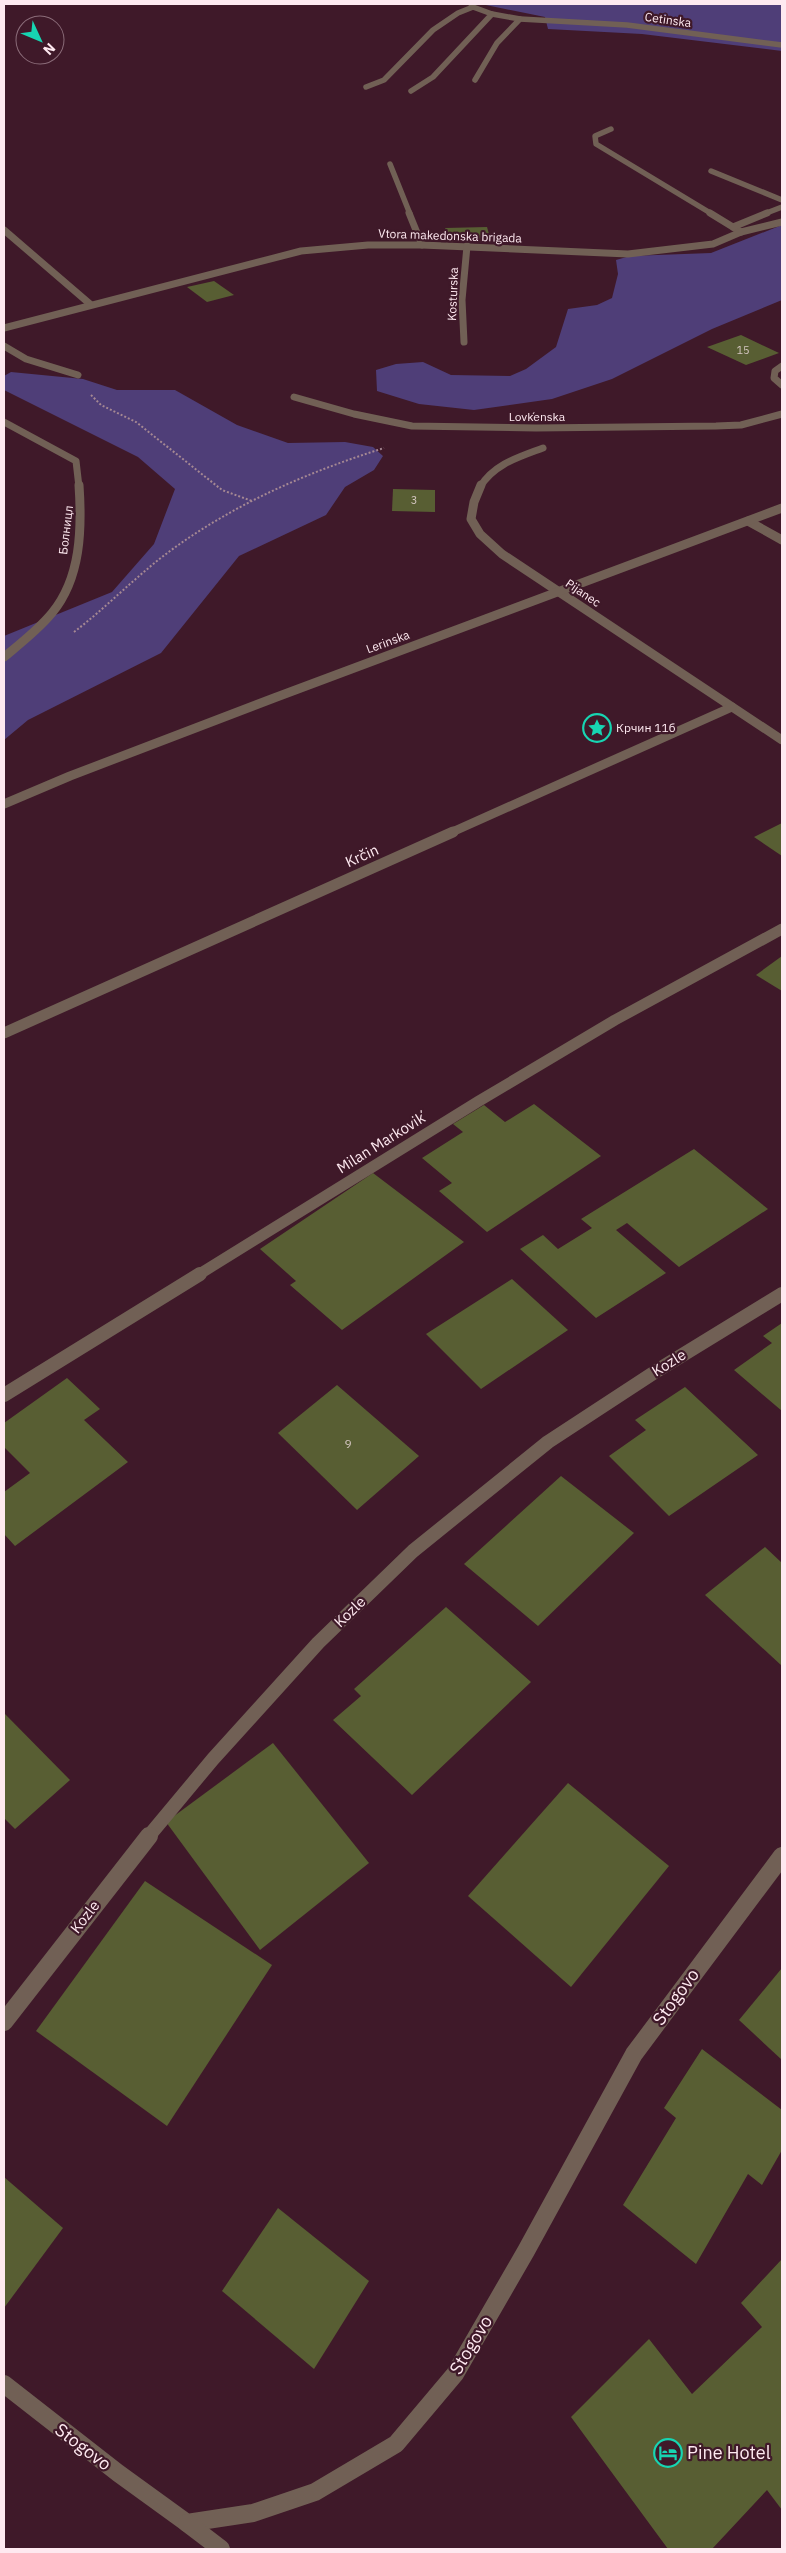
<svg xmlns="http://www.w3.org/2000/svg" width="786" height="2553" font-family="'IBM Plex Sans',sans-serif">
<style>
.green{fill:#4f3e78}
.building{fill:#585e33}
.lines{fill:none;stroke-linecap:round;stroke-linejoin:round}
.path{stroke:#a58893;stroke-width:2;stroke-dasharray:2 2;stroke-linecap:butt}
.street-far5{stroke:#716055;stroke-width:5.5}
.street-far4{stroke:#716055;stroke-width:7}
.street-far3{stroke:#716055;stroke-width:9}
.street-far2{stroke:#716055;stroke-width:11}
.street-far1{stroke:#716055;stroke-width:14}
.street{stroke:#716055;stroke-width:18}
.labels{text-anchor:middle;stroke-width:4.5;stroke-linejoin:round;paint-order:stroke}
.far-number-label{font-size:11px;fill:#d4c6c1}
.far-street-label{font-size:12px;fill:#fee9f0;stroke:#3f1929}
.far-poi-label{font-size:12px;fill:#fee9f0;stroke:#3f1929;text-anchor:start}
.number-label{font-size:12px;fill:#d4c6c1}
.street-label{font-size:15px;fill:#fee9f0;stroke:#3f1929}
.near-street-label{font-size:18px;fill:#fee9f0;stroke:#3f1929}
.near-poi-label{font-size:18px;fill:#fee9f0;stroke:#3f1929;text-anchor:start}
</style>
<rect width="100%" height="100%" fill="#3f1929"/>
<!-- green -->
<g class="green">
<polygon points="481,4 782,4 782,51 642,34 548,29 545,17"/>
<polygon points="782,225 782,300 712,329 612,379 552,399 474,410 419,404 377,391 376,370 396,364 423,362 451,375 510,376 526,369 556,347 568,309 597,305 612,298 618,274 616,260 630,256 711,253"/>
<polygon points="11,372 83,379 117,390 175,390 237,425 288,443 345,442 373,447 383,456 374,470 345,487 326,515 239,556 161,653 28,720 4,740 4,636 112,592 154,544 175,489 138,457 4,390 4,376"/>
</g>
<!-- building -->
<g class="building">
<polygon points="487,227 491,241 448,242 445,228"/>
<polygon points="214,281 234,295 207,302 187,287"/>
<polygon points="741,335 779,353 746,365 707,347"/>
<polygon points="393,489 435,490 435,512 392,511"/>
<polygon points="782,823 782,856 754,837"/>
<polygon points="782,956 782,991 756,975"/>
<polygon points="534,1104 601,1156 487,1232 439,1191 452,1183 422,1158 463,1132 453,1124 484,1105 505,1122"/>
<polygon points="694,1149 768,1209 679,1267 627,1223 616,1230 666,1273 596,1318 520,1249 543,1235 558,1249 592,1228 581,1219"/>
<polygon points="373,1173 464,1242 342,1330 290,1285 296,1281 260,1249"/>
<polygon points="512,1279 568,1330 481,1389 426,1334"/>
<polygon points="782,1323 782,1411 734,1370 772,1343 763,1336"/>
<polygon points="67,1378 100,1409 84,1420 128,1462 15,1546 4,1534 4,1492 30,1473 4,1447 4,1423"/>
<polygon points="337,1385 419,1456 357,1510 278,1433"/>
<polygon points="685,1387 758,1455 669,1516 609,1456 646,1430 635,1420"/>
<polygon points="561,1476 634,1533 538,1626 464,1564"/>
<polygon points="765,1547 782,1563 782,1666 705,1595"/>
<polygon points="446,1607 531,1682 412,1795 333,1720 361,1696 354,1689"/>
<polygon points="4,1713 70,1780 15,1829 4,1818"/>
<polygon points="273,1743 369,1863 260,1950 166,1822"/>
<polygon points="568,1783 669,1866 571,1987 468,1896"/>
<polygon points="145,1881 272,1965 167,2126 36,2031"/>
<polygon points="782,1968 782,2060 739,2020"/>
<polygon points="702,2049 782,2110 782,2150 762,2185 748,2174 696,2264 623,2205 676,2118 664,2108"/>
<polygon points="4,2177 63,2228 4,2308"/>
<polygon points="278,2208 369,2281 314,2369 222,2291"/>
<polygon points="782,2259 782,2510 767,2490 712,2549 668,2549 571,2417 649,2339 692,2394 762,2327 741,2303"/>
</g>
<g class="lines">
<!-- path -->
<g class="path">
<polyline points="91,395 101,405 136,422 222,490 252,501"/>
<path d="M74 632C107 607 136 576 170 551 234 504 308 472 384 448"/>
</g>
<!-- street-far5 -->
<g class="street-far5">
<polyline points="520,19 627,25 782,45"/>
<polyline points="475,80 497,43 520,19 492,14"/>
<polyline points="366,87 384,80 433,30 458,13 473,7 471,4"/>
<polyline points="411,91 433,77 492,14 473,7"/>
<polyline points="611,129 595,136 596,144 712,214"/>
<polyline points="390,164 410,214"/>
<polyline points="711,171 782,200"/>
<polyline points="764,214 782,207"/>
</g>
<!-- street-far4 -->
<g class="street-far4">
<polyline points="409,213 422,245"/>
<polyline points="710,213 741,232"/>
<polyline points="733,227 767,213"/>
<polyline points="4,230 90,304"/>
<polyline points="4,328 301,251 368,245 422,245 628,254 713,244 741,232 782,222"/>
<polyline points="464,342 462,300 467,246"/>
<polyline points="4,346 26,359 78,375"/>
<polyline points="782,366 775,371 774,378 782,385"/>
<polyline points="294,397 354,414 412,426 536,428 716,426 741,425 782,414"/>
<polyline points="4,422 76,461 79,487"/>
<path d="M480 487C494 464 519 457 543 448"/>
</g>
<!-- street-far3 -->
<g class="street-far3">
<polyline points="481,485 474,502 471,519 480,534 502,554 782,740"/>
<polyline points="748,521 782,540"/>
<path d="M4 657C21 643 38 630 52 613 81 578 82 529 79 485"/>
<polyline points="4,804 70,776 274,698 782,508"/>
<polyline points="450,833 732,707"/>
</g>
<!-- street-far2 -->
<g class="street-far2">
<polyline points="4,1033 453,832"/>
<polyline points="198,1275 479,1101 615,1020 782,929"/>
</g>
<!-- street-far1 -->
<g class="street-far1">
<polyline points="4,1395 200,1274"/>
<polyline points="148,1837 213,1759 318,1643 413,1551 548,1442 658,1370 782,1294"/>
</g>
<!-- street -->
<g class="street">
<polyline points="4,2022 149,1836"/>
<polyline points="4,2384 118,2473 187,2523 253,2513 315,2492 396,2444 455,2374 526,2251 634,2054 782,1856"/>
<polyline points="187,2523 221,2549"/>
</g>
</g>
<!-- icons -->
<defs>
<symbol id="sight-ring" viewBox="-11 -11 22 22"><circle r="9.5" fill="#3f1929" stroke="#17d5b2" stroke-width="1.5"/><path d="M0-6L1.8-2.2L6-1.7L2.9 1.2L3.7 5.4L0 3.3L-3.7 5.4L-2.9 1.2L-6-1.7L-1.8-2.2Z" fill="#17d5b2"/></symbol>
<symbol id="hotel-ring" viewBox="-11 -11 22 22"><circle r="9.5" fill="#3f1929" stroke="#17d5b2" stroke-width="1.5"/><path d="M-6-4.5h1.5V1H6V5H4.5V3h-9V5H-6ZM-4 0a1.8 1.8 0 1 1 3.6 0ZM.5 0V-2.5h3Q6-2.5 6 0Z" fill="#17d5b2"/></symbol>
</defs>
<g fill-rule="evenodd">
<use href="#sight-ring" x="581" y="712" width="32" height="32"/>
<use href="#hotel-ring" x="652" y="2437" width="32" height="32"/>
</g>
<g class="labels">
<!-- far-number labels -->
<g class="far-number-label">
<text x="743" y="354">15</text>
<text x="414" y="504">3</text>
</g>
<!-- far-street labels -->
<g class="far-street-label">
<text transform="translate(668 20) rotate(8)" y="4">Cetinska</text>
<text transform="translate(450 236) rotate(2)" y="4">Vtora makedonska brigada</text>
<text transform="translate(453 294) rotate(-88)" y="4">Kosturska</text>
<text x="537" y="421">Lovḱenska</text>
<text transform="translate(66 530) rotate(-83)" y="4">Болницл</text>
<text transform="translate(583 593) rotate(34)" y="4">Pijanec</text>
<text transform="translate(388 642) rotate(-20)" y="4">Lerinska</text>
</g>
<!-- far-poi labels -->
<g class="far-poi-label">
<text x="616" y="732">Крчин 11б</text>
</g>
<!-- number labels -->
<g class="number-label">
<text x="348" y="1448">9</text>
</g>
<!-- street labels -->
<g class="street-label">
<text transform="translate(362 856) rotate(-24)" y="5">Krčin</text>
<text transform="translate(381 1143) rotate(-32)" y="5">Milan Markoviḱ</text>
<text transform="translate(669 1363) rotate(-32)" y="5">Kozle</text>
<text transform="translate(350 1612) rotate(-44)" y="5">Kozle</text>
<text transform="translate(85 1917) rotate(-52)" y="5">Kozle</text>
</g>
<!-- near-street labels -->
<g class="near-street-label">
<text transform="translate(676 1997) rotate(-54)" y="6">Stogovo</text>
<text transform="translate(471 2345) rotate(-59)" y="6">Stogovo</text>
<text transform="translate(83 2447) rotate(37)" y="6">Stogovo</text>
</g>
<!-- near-poi labels -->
<g class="near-poi-label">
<text x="687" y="2459">Pine Hotel</text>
</g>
</g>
<!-- border -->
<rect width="786" height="2553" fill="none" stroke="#fee9f0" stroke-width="10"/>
<!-- north arrow -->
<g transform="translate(40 40) rotate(134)"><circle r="24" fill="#3f1929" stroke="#8b6c79"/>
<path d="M0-4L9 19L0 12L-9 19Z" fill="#17d5b2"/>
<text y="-8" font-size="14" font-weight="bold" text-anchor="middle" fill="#fee9f0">N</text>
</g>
</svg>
